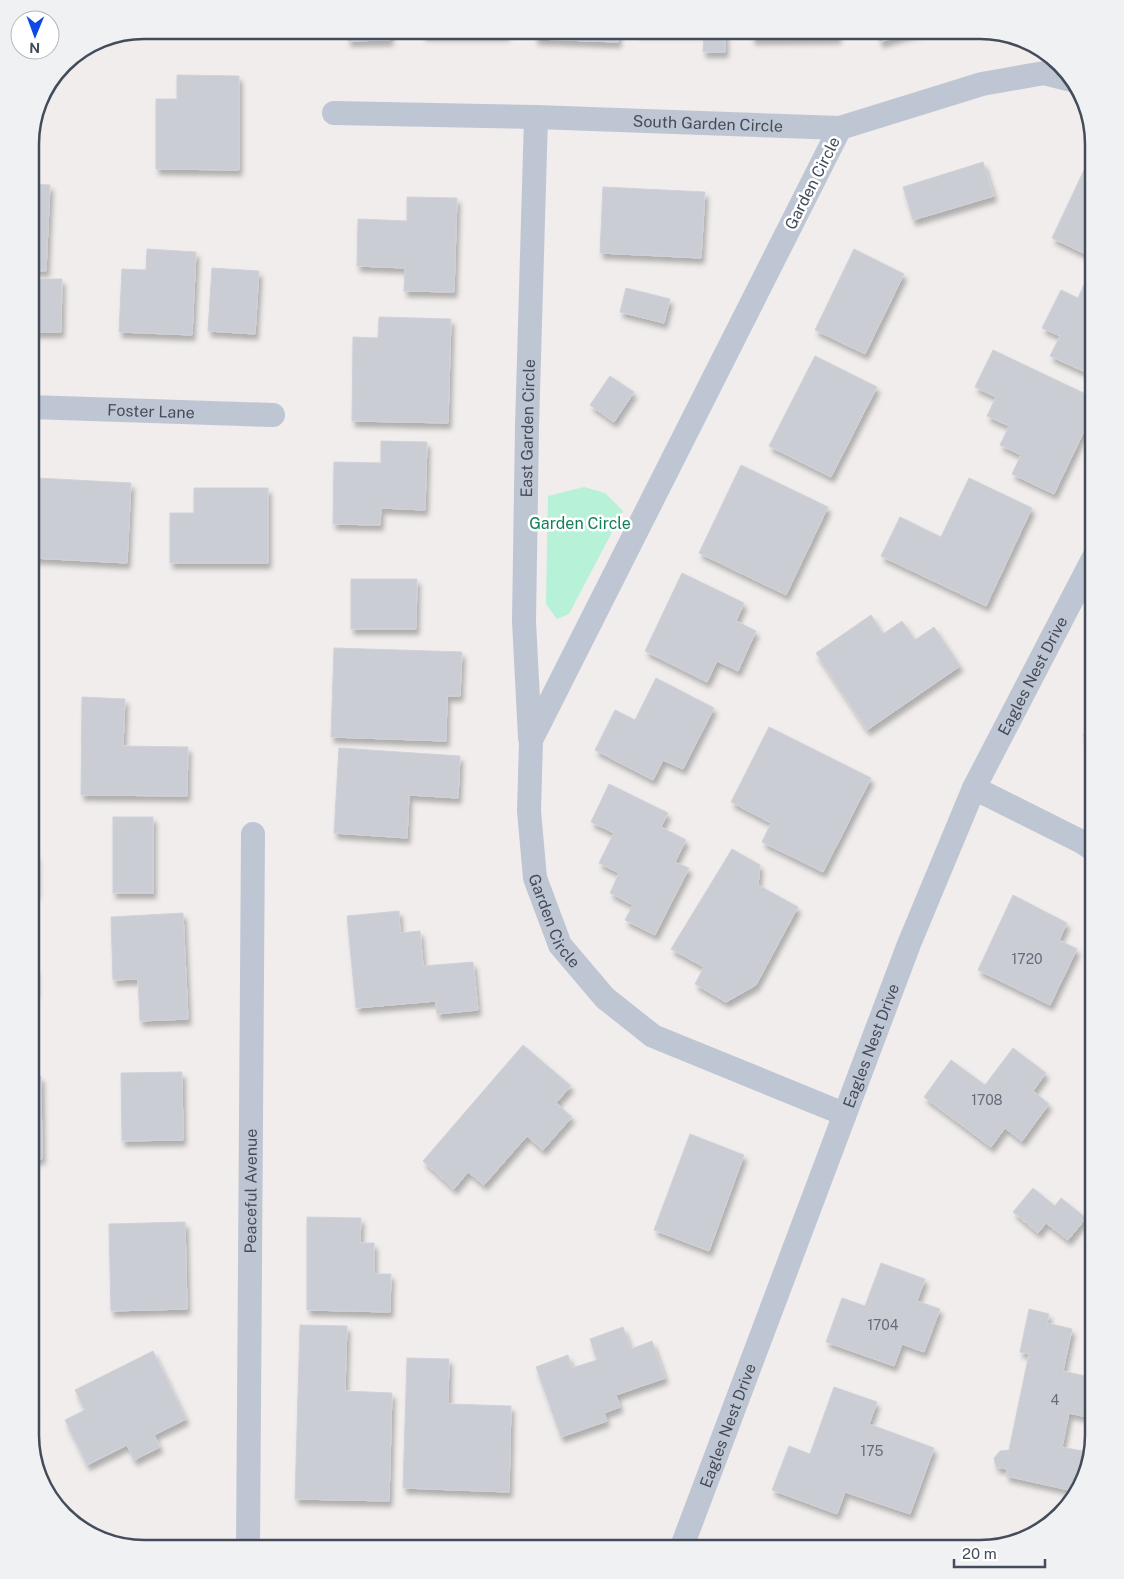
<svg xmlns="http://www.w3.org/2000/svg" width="1124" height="1579" font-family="'Public Sans',sans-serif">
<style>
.green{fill:#b7f1d7}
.building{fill:#cbcdd5;stroke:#d0d1d9;filter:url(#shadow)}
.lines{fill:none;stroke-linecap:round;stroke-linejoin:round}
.minor{stroke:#bfc6d3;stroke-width:24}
.labels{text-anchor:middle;stroke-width:5;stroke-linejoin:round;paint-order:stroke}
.number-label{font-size:14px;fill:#666c7a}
.street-label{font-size:16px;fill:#444c5b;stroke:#fff}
.park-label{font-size:16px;fill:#11805b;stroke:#fff}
.rim{fill:none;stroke:#444c5b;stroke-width:2.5}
</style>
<defs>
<filter id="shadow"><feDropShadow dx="3" dy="5.5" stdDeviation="2.5" flood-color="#0004"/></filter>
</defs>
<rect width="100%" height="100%" fill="#f0edec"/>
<!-- green -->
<polygon class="green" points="584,487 605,493 623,511 569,614 557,619 546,604 548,496"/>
<!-- building -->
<g class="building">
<polygon points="348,30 390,30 390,40 348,41"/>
<rect x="423" y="30" width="83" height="5"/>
<polygon points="535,30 618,30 618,42 535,39"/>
<polygon points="637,30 725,30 725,52 703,52 704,32 637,32"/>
<polygon points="752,30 838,30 838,38 752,39"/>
<polygon points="877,30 922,30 880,42"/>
<polygon points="177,75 239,76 239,170 156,169 156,99 177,99"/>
<polygon points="983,162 994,196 913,220 903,187"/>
<polygon points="1084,170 1094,175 1094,258 1052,238"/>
<polygon points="30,184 50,185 46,271 30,270"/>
<polygon points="603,187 705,192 701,258 600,253"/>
<polygon points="407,197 457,198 454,292 404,291 405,268 357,266 358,219 407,221"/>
<polygon points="147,249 196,252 192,335 119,332 122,269 146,270"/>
<polygon points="854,249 904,274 865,354 815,330"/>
<polygon points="212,268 259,271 255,334 208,331"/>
<polygon points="1087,278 1094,281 1094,353 1085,372 1050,356 1060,336 1042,328 1061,290 1078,298"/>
<polygon points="30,279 62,279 61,332 30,332"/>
<polygon points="626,288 670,299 664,323 620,312"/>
<polygon points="379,317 451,319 448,423 352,421 353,337 378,338"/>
<polygon points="993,350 1094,398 1094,410 1054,494 1012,474 1021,455 1000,445 1009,426 987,416 996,397 975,387"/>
<polygon points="815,356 877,387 831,477 769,446"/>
<polygon points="610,376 634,392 614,422 590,405"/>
<polygon points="381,441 427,442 425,510 381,508 380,525 333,524 334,462 381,463"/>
<polygon points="741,465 828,507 786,595 699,553"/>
<polygon points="37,478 131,483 127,563 32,558"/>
<polygon points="969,478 1032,508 986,606 881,556 900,517 941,537"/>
<polygon points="194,488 268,488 268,563 170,563 170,513 194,513"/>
<polygon points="682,573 744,603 736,621 756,631 738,671 717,661 707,682 645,651"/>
<polygon points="351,579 417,579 416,629 351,629"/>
<polygon points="871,615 883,634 902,621 915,640 934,627 960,666 867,730 816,653"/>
<polygon points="334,648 462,652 460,696 447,696 446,741 331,737"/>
<polygon points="656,678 714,708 683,769 663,760 653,780 595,750 615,710 635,720"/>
<polygon points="82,697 125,699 123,746 188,747 187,796 81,795"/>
<polygon points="1094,712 1094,741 1083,736"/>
<polygon points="769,727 871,778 823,872 762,842 771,823 731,802"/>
<polygon points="339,748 460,756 458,798 409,795 407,838 334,833"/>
<polygon points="609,784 668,813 661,827 686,840 675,862 689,868 655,935 625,920 633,905 610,893 619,873 599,863 614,833 591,822"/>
<rect x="113" y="817" width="40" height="76"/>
<polygon points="732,849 760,865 758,885 798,907 756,985 726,1002 695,984 704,967 671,949"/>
<rect x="30" y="855" width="6" height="38"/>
<polygon points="1013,895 1067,923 1059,940 1077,949 1050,1005 978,970"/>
<polygon points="399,911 400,933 420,931 423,966 473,962 478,1010 437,1014 436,1001 356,1008 347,916"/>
<polygon points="183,913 188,1019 140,1021 138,979 113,980 111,917"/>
<rect x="30" y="968" width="5" height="24"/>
<polygon points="523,1045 571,1086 556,1103 572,1117 543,1150 527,1136 484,1185 468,1172 454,1189 423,1161"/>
<polygon points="1013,1048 1046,1073 1033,1091 1049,1104 1022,1141 1005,1128 991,1147 924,1097 951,1060 985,1085"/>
<polygon points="182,1072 183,1140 122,1141 121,1073"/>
<polygon points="30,1076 41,1076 42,1159 30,1159"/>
<polygon points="690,1134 744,1155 709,1251 654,1230"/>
<polygon points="1033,1188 1055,1206 1061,1198 1086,1218 1068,1240 1046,1223 1038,1233 1013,1212"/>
<polygon points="307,1217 361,1218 360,1243 374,1243 374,1274 391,1274 390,1312 307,1310"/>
<polygon points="185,1222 187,1309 111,1311 109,1224"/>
<polygon points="881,1263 925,1279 917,1301 940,1309 924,1352 902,1344 894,1366 826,1342 842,1298 865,1306"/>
<polygon points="1029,1309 1049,1314 1047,1323 1072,1329 1063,1371 1094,1378 1094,1386 1087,1417 1069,1413 1062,1447 1087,1452 1078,1492 1006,1476 1007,1469 996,1467 994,1458 1000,1451 1009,1450 1029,1354 1020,1352"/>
<polygon points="300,1325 347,1326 345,1391 392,1393 389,1501 295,1499"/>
<polygon points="623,1327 631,1349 652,1341 665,1378 616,1395 620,1407 604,1413 607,1421 561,1437 536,1367 568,1355 572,1368 597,1360 590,1339"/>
<polygon points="153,1351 186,1419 154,1435 160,1447 134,1460 127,1445 87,1465 65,1420 85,1410 75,1390"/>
<polygon points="407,1358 449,1359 448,1404 511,1406 509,1492 403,1488"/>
<polygon points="834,1387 877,1402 869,1424 934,1448 910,1514 845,1492 837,1514 772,1490 789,1446 810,1454"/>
<polygon points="30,1407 32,1407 32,1443 30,1436"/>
</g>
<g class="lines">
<!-- minor -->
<g class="minor">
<path id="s1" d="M334 113 536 117 840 128 982 84 1044 73 1072 80"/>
<path id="s2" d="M840 128 531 740 529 811 535 878 560 945 605 998 653 1036 844 1114"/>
<path id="s3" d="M30 407 273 415"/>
<path id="s4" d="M530 738 524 621 527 427 536 117"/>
<polyline points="974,788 1080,841 1094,850"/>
<path id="s5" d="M248 1549 253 834"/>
<path id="s6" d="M681 1549 909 944 974 788 1094 557"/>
</g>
</g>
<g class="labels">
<!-- number labels -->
<g class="number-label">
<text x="1027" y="964">1720</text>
<text x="987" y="1105">1708</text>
<text x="883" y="1330">1704</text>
<text x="1055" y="1405">4</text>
<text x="872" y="1456">175</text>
</g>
<!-- street labels -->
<g class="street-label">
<text dy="6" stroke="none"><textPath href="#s1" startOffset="374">South Garden Circle</textPath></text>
<text transform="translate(812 183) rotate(-63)" y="6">Garden Circle</text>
<text dy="6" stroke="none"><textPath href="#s3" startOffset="121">Foster Lane</textPath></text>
<text dy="6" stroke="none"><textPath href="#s4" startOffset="310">East Garden Circle</textPath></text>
<text dy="6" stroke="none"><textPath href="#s6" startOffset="942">Eagles Nest Drive</textPath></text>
<text dy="6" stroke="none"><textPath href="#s2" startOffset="871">Garden Circle</textPath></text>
<text dy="6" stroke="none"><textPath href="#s6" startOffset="538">Eagles Nest Drive</textPath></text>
<text dy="6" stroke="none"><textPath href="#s5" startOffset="358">Peaceful Avenue</textPath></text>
<text dy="6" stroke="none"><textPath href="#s6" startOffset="132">Eagles Nest Drive</textPath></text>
</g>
<!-- park labels -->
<g class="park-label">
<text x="580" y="529">Garden Circle</text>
</g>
</g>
<!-- crop -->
<path d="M0 0H1124V1579H0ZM144 39H980A105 105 0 0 1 1085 144V1435A105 105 0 0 1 980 1540H144A105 105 0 0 1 39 1435V144A105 105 0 0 1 144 39Z" fill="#f0f1f2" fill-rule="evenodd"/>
<path class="rim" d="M144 39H980A105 105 0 0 1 1085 144V1435A105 105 0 0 1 980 1540H144A105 105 0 0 1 39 1435V144A105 105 0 0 1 144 39Z"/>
<!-- north arrow -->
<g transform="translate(35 35) rotate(181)"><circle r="24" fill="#ffffff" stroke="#b4b7bd"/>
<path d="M0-4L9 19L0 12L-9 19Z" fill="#0e49e7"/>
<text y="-8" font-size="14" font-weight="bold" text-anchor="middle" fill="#444c5b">N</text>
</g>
<!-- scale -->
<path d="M954 1559v8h91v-8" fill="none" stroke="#444c5b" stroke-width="2.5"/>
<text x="962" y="1559" font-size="15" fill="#444c5b" stroke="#ffffff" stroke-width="4" paint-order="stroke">20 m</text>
</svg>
